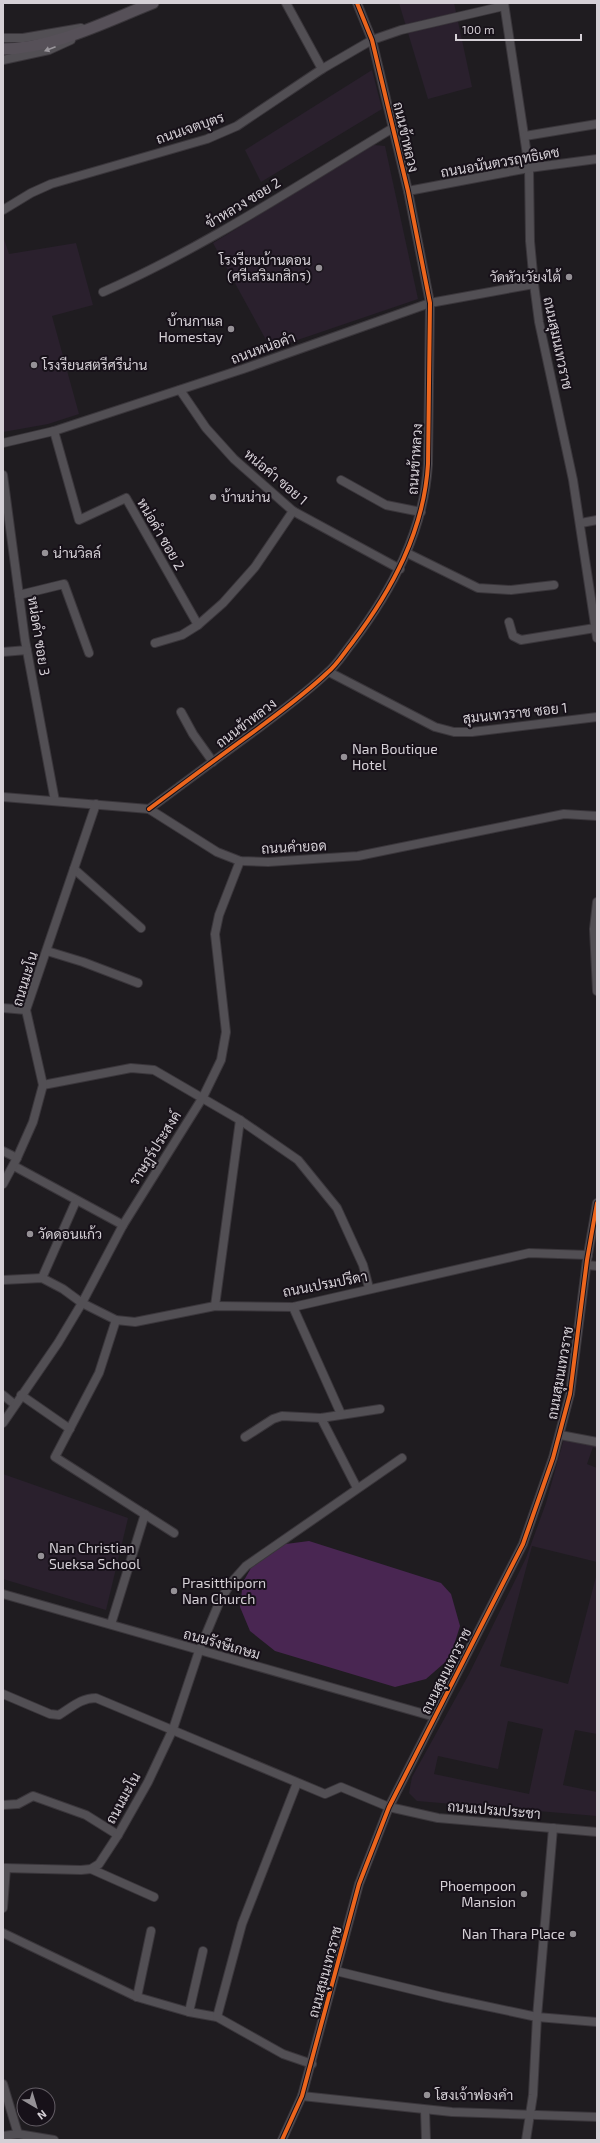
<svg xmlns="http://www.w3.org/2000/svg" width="600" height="2143" font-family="'Exo 2',Sarabun,sans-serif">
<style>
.built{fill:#2a202d;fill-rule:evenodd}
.green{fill:#492652}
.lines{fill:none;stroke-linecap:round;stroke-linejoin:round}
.minor-casing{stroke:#3a363b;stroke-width:10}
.major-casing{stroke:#3a363b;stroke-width:13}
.minor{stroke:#524f54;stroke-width:8}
.major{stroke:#565058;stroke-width:11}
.cycleway-casing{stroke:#171119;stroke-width:6}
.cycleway{stroke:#eb651d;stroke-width:4}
.oneway{fill:#9a969c}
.poi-dot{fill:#959196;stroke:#171119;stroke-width:1.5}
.labels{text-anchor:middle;stroke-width:4;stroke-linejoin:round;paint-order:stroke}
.street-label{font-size:14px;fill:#d5d0d6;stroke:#171119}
.poi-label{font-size:14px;fill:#d5d0d6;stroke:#171119;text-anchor:start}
</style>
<rect width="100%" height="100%" fill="#1f1c20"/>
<!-- built -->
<g class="built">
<polygon points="399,3 454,3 472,87 428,99"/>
<polygon points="372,70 382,109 261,182 245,150"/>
<polygon points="374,145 385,146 418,299 271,349 213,243"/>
<polygon points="3,236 9,254 76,243 93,305 52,316 79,414 48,424 3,432"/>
<path d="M565 1435 597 1444V1449L593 1447 587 1464 597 1468V1562L532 1546 500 1666 568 1684 597 1573V1734L575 1730 563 1785 597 1792V1816L417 1801 409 1793 412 1777 469 1674 526 1558 546 1503ZM508 1721 543 1729 529 1794 434 1774 438 1756 498 1769Z"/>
<polygon points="3,1474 128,1518 106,1610 3,1579"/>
</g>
<!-- green -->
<polygon class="green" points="309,1541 441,1583 451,1594 460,1626 450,1658 426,1679 395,1687 275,1651 250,1631 240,1607 243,1582 255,1561 278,1545"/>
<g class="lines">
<defs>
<g id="minor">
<polyline points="286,3 322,69"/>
<polyline points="504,3 529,168 530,241 534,284 539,322 573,480 597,638"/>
<polyline points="3,38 23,38 81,28"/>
<polyline points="3,60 49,50 71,40"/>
<polyline points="525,136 597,124"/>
<polyline points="408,191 529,168 597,159"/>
<polyline points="3,210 31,193 51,184 207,139 237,126 322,69 372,40 401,30 504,6"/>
<path d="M103 292C205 247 298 185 393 128"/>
<polyline points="180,390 206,428 234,459 293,511 400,569"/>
<polyline points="54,431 79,520 126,498 198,625"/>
<polyline points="3,443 54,431 243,369 430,303 534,284"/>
<polyline points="3,475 25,640 55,801"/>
<polyline points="341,480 386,505 421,512"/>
<polyline points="581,523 597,520"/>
<polyline points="407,553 478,588 511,590 554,585"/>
<polyline points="19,595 64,584 89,653"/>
<polyline points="509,622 513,636 521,640 595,628"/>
<polyline points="155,643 182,635 198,625 223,603 255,567 293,511"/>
<polyline points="3,652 27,650"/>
<polyline points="329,672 435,727 454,732 472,732 597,717"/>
<polyline points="181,712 193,734 213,762"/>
<polyline points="3,797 149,809 217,852 240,861 268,862 358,856 564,814 597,816"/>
<path d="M149 809C184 783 220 756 256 730 280 712 305 694 327 673 337 665 344 653 352 643 392 590 424 531 428 464L430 303 408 191 372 40 357 3"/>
<polyline points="74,869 141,928"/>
<polyline points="597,902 594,929 597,991"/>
<polyline points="47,951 83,962 138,983"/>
<polyline points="3,1008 26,1010"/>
<polyline points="43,1085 131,1068 154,1070 240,1120 298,1160 337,1208 363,1265 369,1288"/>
<polyline points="3,1151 17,1158"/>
<polyline points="14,1166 123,1225"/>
<polyline points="3,1184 17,1158 33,1122 43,1085 26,1010 96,804"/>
<polyline points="587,1265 597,1266"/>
<polyline points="42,1278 76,1201"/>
<polyline points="3,1280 42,1278 63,1289 82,1303 116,1320 135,1322 215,1306 293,1307 529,1253 588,1255"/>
<polyline points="215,1306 240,1120"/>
<polyline points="293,1307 341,1414"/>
<polyline points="116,1320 99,1373 55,1457 174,1533"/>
<polyline points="3,1395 14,1404"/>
<polyline points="21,1395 70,1429"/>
<polyline points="321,1418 357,1488"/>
<polyline points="3,1423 58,1343 82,1303 123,1225 203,1097 221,1060 226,1032 215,934 219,915 240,861"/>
<polyline points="560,1435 597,1442"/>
<polyline points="245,1437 273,1419 282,1416 321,1418 380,1409"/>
<polyline points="3,1594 435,1717"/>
<polyline points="111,1624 145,1514"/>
<path d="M3 1694 50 1714 59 1715C72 1707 81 1698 96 1698L325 1794 341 1787 389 1807 438 1818 597 1832"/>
<polyline points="3,1805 18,1804 33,1796 86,1815 118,1835"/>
<polyline points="3,1868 81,1870 91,1869 99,1864 118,1835 148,1782 173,1729 199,1651 219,1603 230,1584 246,1566 402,1458"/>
<polyline points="91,1869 154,1897"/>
<polyline points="3,1908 6,1868"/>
<polyline points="3,1933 137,1997 189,2012 217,2017 283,2054 312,2064"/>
<polyline points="336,1971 443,1997 537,2017 597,2022"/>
<polyline points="137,1997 151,1931"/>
<polyline points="189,2012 203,1951"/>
<polyline points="217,2017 242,1924 297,1783"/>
<polyline points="3,2084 18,2134"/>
<polyline points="302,2096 452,2112 597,2117"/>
<polyline points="425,2110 426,2140"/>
<polyline points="3,2136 18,2134 54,2140"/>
<polyline points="282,2140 302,2096 359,1884 389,1807 523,1544 553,1458 570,1394 587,1260 597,1203"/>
<polyline points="526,2140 533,2095 537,2017 553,1828"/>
</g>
<path id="major" d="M3 49C55 48 105 22 153 3"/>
</defs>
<!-- minor casing -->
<use href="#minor" class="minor-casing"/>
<!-- major casing -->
<use href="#major" class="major-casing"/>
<!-- minor -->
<use href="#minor" class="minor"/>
<!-- major -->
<use href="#major" class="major"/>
<defs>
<g id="cycleway">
<path d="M149 809C184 783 220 756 256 730 280 712 305 694 327 673 337 665 344 653 352 643 392 590 424 531 428 464L430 303 408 191 372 40 357 3"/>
<polyline points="282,2140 302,2096 359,1884 389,1807 523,1544 553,1458 570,1394 587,1260 597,1203"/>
</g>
</defs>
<!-- cycleway casing -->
<use href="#cycleway" class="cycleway-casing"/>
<!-- cycleway -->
<use href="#cycleway" class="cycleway"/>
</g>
<!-- one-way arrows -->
<defs><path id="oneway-solid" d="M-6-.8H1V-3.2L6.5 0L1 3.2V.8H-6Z"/></defs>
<use class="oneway" href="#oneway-solid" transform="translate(50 49) rotate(159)"/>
<!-- markers -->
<g class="poi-dot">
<circle cx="319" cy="268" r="4"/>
<circle cx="569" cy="277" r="4"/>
<circle cx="231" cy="329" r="4"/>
<circle cx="34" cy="365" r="4"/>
<circle cx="213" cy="497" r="4"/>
<circle cx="45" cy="553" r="4"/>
<circle cx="344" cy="757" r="4"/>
<circle cx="30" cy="1234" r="4"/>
<circle cx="41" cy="1556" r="4"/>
<circle cx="174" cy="1591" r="4"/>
<circle cx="524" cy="1894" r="4"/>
<circle cx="573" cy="1934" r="4"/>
<circle cx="427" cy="2095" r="4"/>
</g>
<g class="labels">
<!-- street labels -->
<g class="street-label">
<text transform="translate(190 128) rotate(-19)" y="5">ถนนเจตบุตร</text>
<text transform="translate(406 137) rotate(77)" y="5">ถนนข้าหลวง</text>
<text transform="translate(500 162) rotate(-10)" y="5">ถนนอนันตวรฤทธิเดช</text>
<text transform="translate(243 203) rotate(-31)" y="5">ข้าหลวง ซอย 2</text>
<text transform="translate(558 343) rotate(78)" y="5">ถนนสุมนเทวราช</text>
<text transform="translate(263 348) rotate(-20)" y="5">ถนนหน่อคำ</text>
<text transform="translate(415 459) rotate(-86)" y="5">ถนนข้าหลวง</text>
<text transform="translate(276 477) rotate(40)" y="5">หน่อคำ ซอย 1</text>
<text transform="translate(161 534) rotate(60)" y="5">หน่อคำ ซอย 2</text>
<text transform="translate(39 636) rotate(81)" y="5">หน่อคำ ซอย 3</text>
<text transform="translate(515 713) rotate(-6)" y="5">สุมนเทวราช ซอย 1</text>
<text transform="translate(246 723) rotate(-37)" y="5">ถนนข้าหลวง</text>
<text transform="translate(294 847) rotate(-3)" y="5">ถนนคำยอด</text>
<text transform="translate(25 979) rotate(-73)" y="5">ถนนมะโน</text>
<text transform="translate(155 1148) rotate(-58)" y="5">ราษฎร์ประสงค์</text>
<text transform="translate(325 1284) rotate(-11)" y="5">ถนนเปรมปรีดา</text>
<text transform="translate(560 1373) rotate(-80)" y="5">ถนนสุมนเทวราช</text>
<text transform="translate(222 1644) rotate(16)" y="5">ถนนรังษีเกษม</text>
<text transform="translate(446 1671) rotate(-63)" y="5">ถนนสุมนเทวราช</text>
<text transform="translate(123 1798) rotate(-61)" y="5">ถนนมะโน</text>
<text transform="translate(494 1810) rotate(5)" y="5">ถนนเปรมประชา</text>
<text transform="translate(325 1972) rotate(-75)" y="5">ถนนสุมนเทวราช</text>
</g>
<!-- poi labels -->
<g class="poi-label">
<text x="311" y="265" text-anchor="end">โรงรียนบ้านดอน<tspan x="311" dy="16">(ศรีเสริมกสิกร)</tspan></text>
<text x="561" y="282" text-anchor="end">วัดหัวเวัยงไต้</text>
<text x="223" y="326" text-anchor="end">บ้านกาแล<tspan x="223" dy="16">Homestay</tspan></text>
<text x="42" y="370">โรงรียนสตรีศรีน่าน</text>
<text x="221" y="502">บ้านน่าน</text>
<text x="53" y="558">น่านวิลล์</text>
<text x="352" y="754">Nan Boutique<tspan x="352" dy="16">Hotel</tspan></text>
<text x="38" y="1239">วัดดอนแก้ว</text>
<text x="49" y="1553">Nan Christian<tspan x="49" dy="16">Sueksa School</tspan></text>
<text x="182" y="1588">Prasitthiporn<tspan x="182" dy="16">Nan Church</tspan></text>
<text x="516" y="1891" text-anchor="end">Phoempoon<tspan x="516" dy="16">Mansion</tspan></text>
<text x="565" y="1939" text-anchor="end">Nan Thara Place</text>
<text x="435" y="2100">โฮงเจ้าฟองคำ</text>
</g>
</g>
<!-- border -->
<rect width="600" height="2143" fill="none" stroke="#d5d0d6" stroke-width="8"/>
<!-- north arrow -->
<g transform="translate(36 2107) rotate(142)"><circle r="19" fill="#171119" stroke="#635d65"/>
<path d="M0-3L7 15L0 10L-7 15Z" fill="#959196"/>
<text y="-6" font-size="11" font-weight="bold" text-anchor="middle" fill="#d5d0d6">N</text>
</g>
<!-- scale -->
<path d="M456 34v6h125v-6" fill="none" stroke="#d5d0d6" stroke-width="2"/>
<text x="462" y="34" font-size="12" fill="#d5d0d6" stroke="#171119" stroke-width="3" paint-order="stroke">100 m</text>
</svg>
